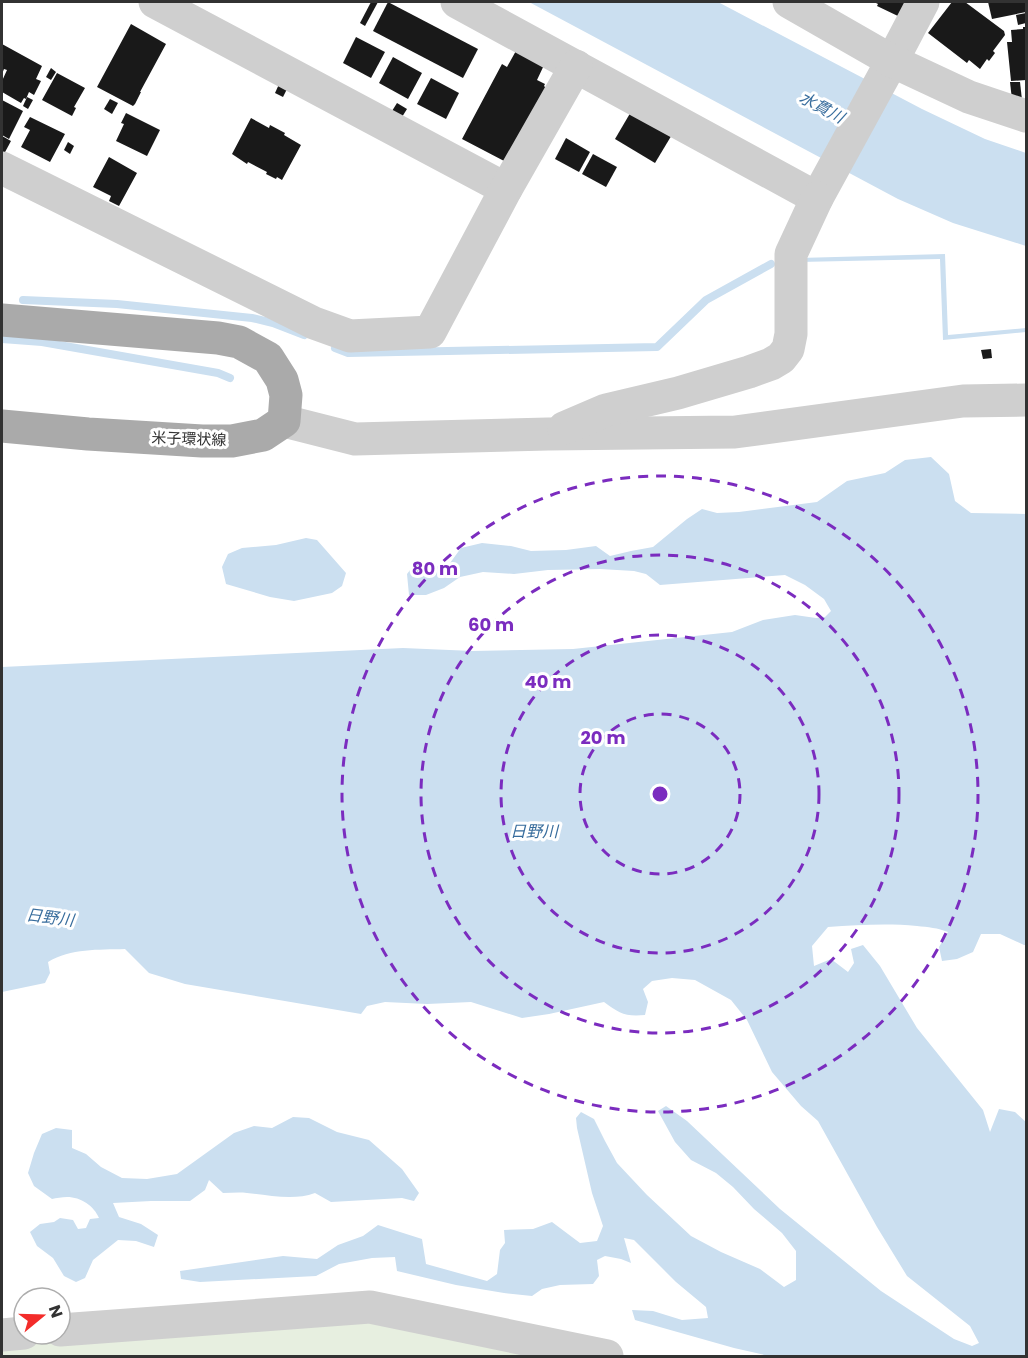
<svg xmlns="http://www.w3.org/2000/svg" width="1028" height="1358" font-family="Poppins,'Noto Sans JP',sans-serif">
<style>
.green{fill:#e7efe0}
.water{fill:#cbdff0}
.lines{fill:none;stroke-linecap:round;stroke-linejoin:round}
.stream{stroke:#cbdff0;stroke-width:8}
.building{fill:#191919}
.minor{stroke:#cfcfcf;stroke-width:33}
.major{stroke:#aaa;stroke-width:33}
.ring{fill:none;stroke:#7b2cbf;stroke-width:3;stroke-dasharray:10 8}
.labels{text-anchor:middle;stroke-width:6;stroke-linejoin:round;paint-order:stroke}
.street-label{font-size:15px;fill:#323232;stroke:#fff}
.water-label{font-size:16px;font-style:italic;fill:#386d9d;stroke:#fff}
.centre{fill:#7b2cbf;stroke:#fff;stroke-width:3}
.ring-label{font-size:18px;text-anchor:middle;font-weight:bold;fill:#7b2cbf;stroke:#fff;stroke-width:6;stroke-linejoin:round;paint-order:stroke}
</style>
<rect width="100%" height="100%" fill="#fff"/>
<!-- green -->
<polygon class="green" points="375,1318 570,1356 2,1356 2,1343"/>
<!-- water -->
<g class="water">
<polygon points="529,2 718,2 922,109 985,139 1026,153 1026,246 953,223 898,199"/>
<polygon points="945,254 948,335 1026,328 1026,332 943,340 940,259 799,262 799,258"/>
<path d="M931 457 949 474 955 501 971 513 1026 514V945H1024L1000 934H981L973 952 957 959 942 961 939 947 948 932C938 928 928 927 917 926 887 923 858 925 828 927L812 946 814 966 831 959 848 972 854 963 851 949 863 945 880 966 917 1028 983 1110 990 1132 999 1109 1015 1112 1026 1122V1356H769L734 1348 635 1320 632 1310 653 1311 682 1320 708 1318 706 1307 676 1282 634 1240 624 1238 631 1263 621 1259 605 1256 597 1260 599 1276 593 1284 560 1285 542 1289 532 1296 504 1293 456 1285 397 1271 395 1257 372 1258 339 1264 316 1276 200 1282 181 1279 180 1271 283 1256 317 1259 338 1245 363 1236 378 1225 422 1239 426 1264 487 1281 497 1274 500 1250 505 1243 504 1230 533 1229 552 1222 580 1243 597 1241 603 1226 592 1193 577 1128 576 1118 581 1112 594 1119 605 1141 617 1163 647 1195 691 1236 721 1252 760 1269 784 1287 796 1280V1251L782 1233 754 1209 733 1187 716 1173 691 1160 675 1142 658 1111 666 1106 687 1121 780 1209 881 1291 954 1339 972 1346 979 1343 970 1326 907 1276 877 1227 818 1121 801 1106 772 1072 747 1020 731 1000 695 980 672 978 652 981 643 989 648 1002 645 1015C625 1017 619 1013 604 1002L549 1014 522 1018 471 1002 427 1004 385 1002 367 1006 361 1014 185 984 149 973 125 949C98 950 71 948 48 962L50 973 45 983 2 992V667L403 648 473 651 573 649 732 632 763 620 795 615 816 618 825 617 831 611 824 599 805 585 785 575 660 585 646 574 634 571 600 569 548 570 514 574 483 572 460 577 444 588 426 595H409L407 574 416 562 438 567 450 563 461 548 482 543 511 546 531 551 566 550 596 546 610 556 631 551 653 547 687 519 702 509 717 513 739 512 817 502 847 481 885 473 905 460Z"/>
<polygon points="306,538 317,540 346,573 342,586 332,593 294,601 270,597 226,584 222,567 228,554 242,548 276,545"/>
<path d="M293 1117 309 1118 337 1132 369 1140 402 1169 419 1193 414 1201 402 1198 331 1202 315 1193C293 1201 270 1195 247 1193 239 1192 231 1193 223 1193L209 1180 205 1190 190 1201H151L113 1203 119 1217 141 1224 158 1235 154 1247 136 1241 118 1240 93 1260 85 1278 76 1282 64 1276 53 1258 37 1246 30 1232 40 1224 54 1222 60 1218 73 1220 78 1229 86 1228 90 1219 99 1218C94 1206 81 1197 67 1197 62 1197 56 1198 52 1199L34 1186 28 1173 34 1153 42 1134 56 1128 72 1130V1148L86 1154 101 1167 122 1178 147 1179 177 1174 234 1133 254 1126 272 1128Z"/>
</g>
<g class="lines">
<!-- stream -->
<g class="stream">
<polyline points="23,300 117,304 252,318 273,323 304,335"/>
<polyline points="2,339 42,342 218,373 230,378"/>
<polyline points="335,348 348,353 657,347 706,300 771,264"/>
</g>
</g>
<!-- building -->
<g class="building">
<polygon points="371,2 378,2 365,26 360,23"/>
<polygon points="388,2 478,49 463,78 373,31"/>
<polygon points="874,2 908,2 900,17 877,6 878,4"/>
<polygon points="952,2 965,2 1004,31 1005,35 993,51 995,53 989,61 987,59 980,69 969,60 967,63 928,33"/>
<polygon points="988,2 1025,2 1026,12 992,19"/>
<polygon points="1026,13 1026,23 1018,25 1016,15"/>
<polygon points="131,24 166,44 140,92 141,92 135,104 133,106 97,87"/>
<polygon points="1023,27 1026,27 1026,80 1011,81 1007,42 1012,42 1011,30 1023,29"/>
<polygon points="356,37 385,52 371,78 343,63"/>
<polygon points="2,44 42,66 36,79 41,81 34,95 29,92 26,99 24,98 21,103 2,92 2,81 7,70 4,69 2,74"/>
<polygon points="517,49 545,63 537,80 545,84 544,86 546,88 506,162 462,139 502,64 507,67"/>
<polygon points="393,57 422,73 408,99 379,83"/>
<polygon points="51,68 56,72 51,80 46,77"/>
<polygon points="57,73 85,88 74,107 76,108 72,116 42,100"/>
<polygon points="431,78 459,93 446,119 417,104"/>
<polygon points="280,82 288,87 283,97 275,93"/>
<polygon points="1010,82 1020,82 1022,100 1012,100"/>
<polygon points="27,97 33,100 28,109 23,106"/>
<polygon points="110,99 118,103 112,114 104,109"/>
<polygon points="2,100 23,111 9,139 2,135"/>
<polygon points="397,103 407,109 402,117 392,111"/>
<polygon points="632,110 673,133 655,163 615,139"/>
<polygon points="126,113 160,130 147,156 116,141 124,124 121,123"/>
<polygon points="30,117 65,134 50,162 21,147 30,130 24,127"/>
<polygon points="251,118 269,128 270,125 285,133 284,135 301,145 282,180 277,177 276,179 266,174 267,172 248,162 247,164 232,154"/>
<polygon points="2,136 11,141 4,154 2,152"/>
<polygon points="566,138 590,152 579,172 555,159"/>
<polygon points="68,142 74,146 70,154 64,150"/>
<polygon points="593,154 617,167 606,187 582,174"/>
<polygon points="109,157 137,173 119,206 109,201 111,196 93,187"/>
<polygon points="991,349 992,358 983,359 981,350"/>
</g>
<g class="lines">
<!-- minor -->
<g class="minor">
<polyline points="155,2 506,189"/>
<polyline points="457,2 817,198 892,61 923,2"/>
<polyline points="789,2 892,61 969,97 1026,116"/>
<polyline points="2,168 314,323 350,336 430,332 506,189 576,66"/>
<polyline points="284,421 355,439 548,434 735,432 963,401 1026,400"/>
<polyline points="564,428 606,410 678,393 749,372 771,364 781,358 788,349 791,334 791,254 817,198"/>
<polyline points="60,1330 370,1307 607,1356"/>
<polyline points="2,1335 24,1333"/>
</g>
<!-- major -->
<polyline class="major" points="2,320 218,338 239,342 268,358 282,380 286,395 284,421 263,435 232,441 202,441 88,434 2,426"/>
</g>
<!-- distance rings -->
<g class="ring">
<circle cx="660" cy="794" r="80"/>
<circle cx="660" cy="794" r="159"/>
<circle cx="660" cy="794" r="239"/>
<circle cx="660" cy="794" r="318"/>
</g>
<g class="labels">
<!-- street labels -->
<g class="street-label">
<text transform="translate(189 439) rotate(2)" y="5">米子環状線</text>
</g>
<!-- water labels -->
<g class="water-label">
<text transform="translate(822 107) rotate(28)" y="6">水貫川</text>
<text x="534" y="837">日野川</text>
<text transform="translate(50 917) rotate(7)" y="6">日野川</text>
</g>
</g>
<circle cx="660" cy="794" r="9" class="centre"/>
<g class="ring-label">
<text x="435" y="575">80 m</text>
<text x="491" y="631">60 m</text>
<text x="548" y="688">40 m</text>
<text x="603" y="744">20 m</text>
</g>
<!-- border -->
<rect width="1028" height="1358" fill="none" stroke="#323232" stroke-width="6"/>
<!-- north arrow -->
<g transform="translate(42 1316) rotate(71)"><circle r="28" fill="#ffffff" stroke="#adadad" stroke-width="1.5"/>
<path d="M0-4.5L10 22L0 15L-10 22Z" fill="#f32c2a"/>
<text y="-9" font-size="16" font-weight="bold" text-anchor="middle" fill="#323232">N</text>
</g>
</svg>
